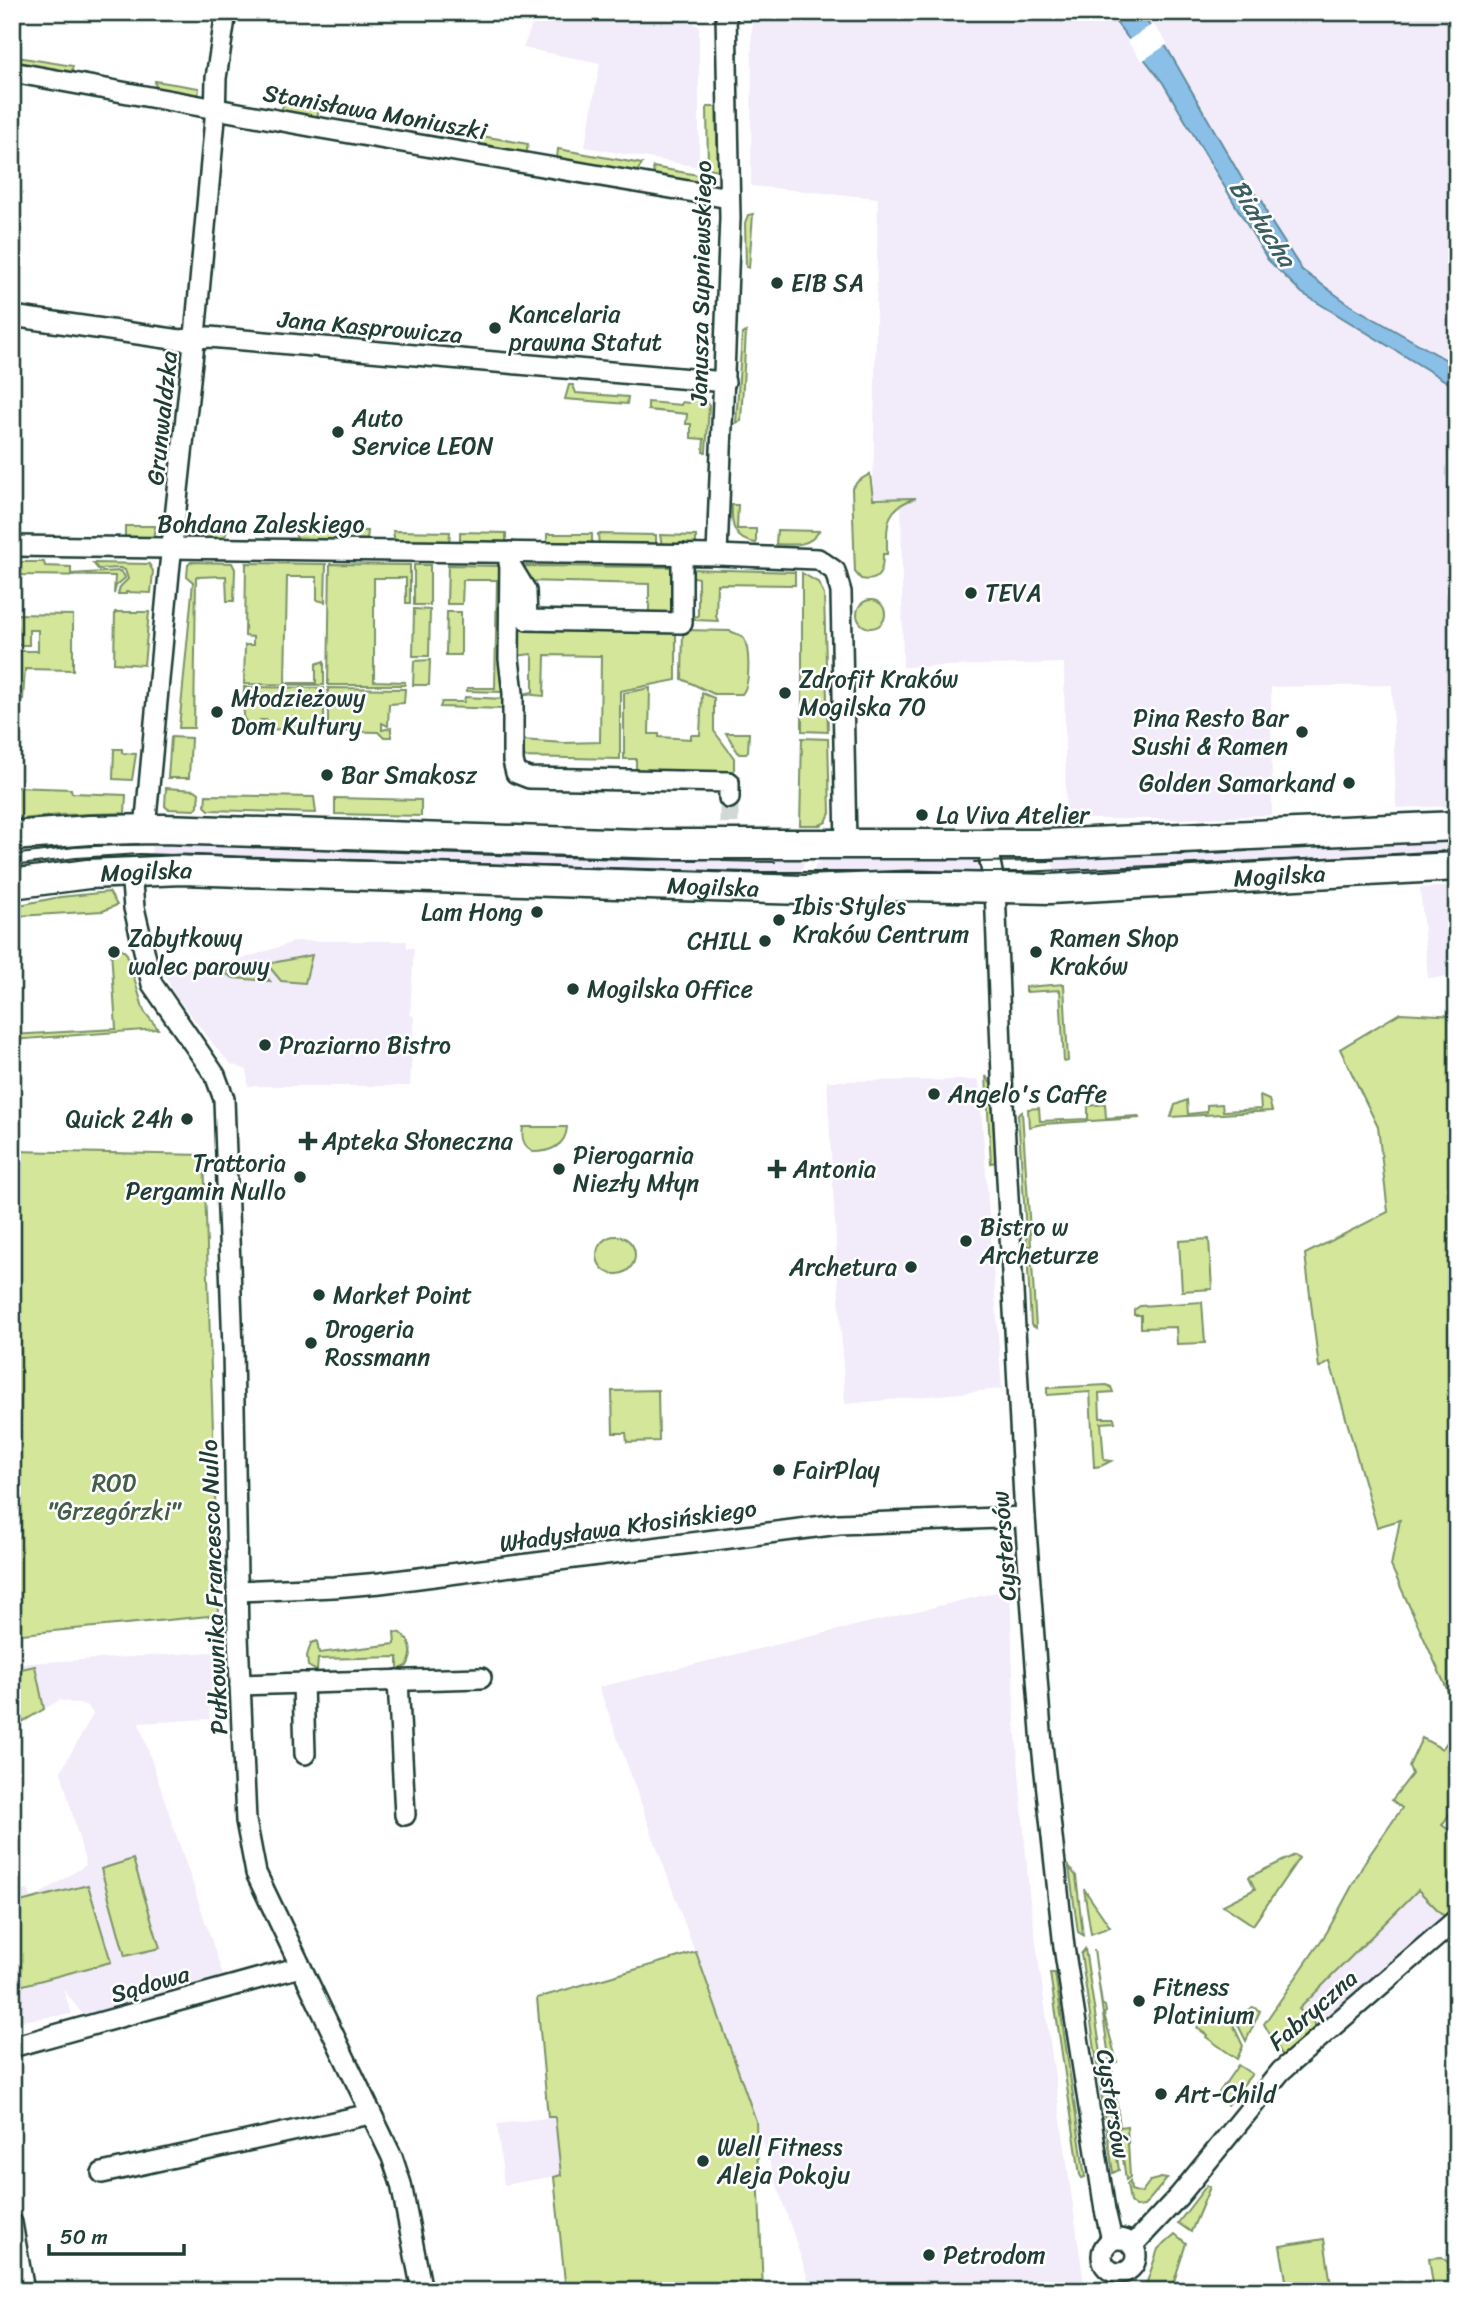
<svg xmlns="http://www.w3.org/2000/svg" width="1469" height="2303" font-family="Sriracha,sans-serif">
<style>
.built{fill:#f2ebf9}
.green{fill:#d4e69a;stroke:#7a9267;stroke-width:2}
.water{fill:#8abfe7;stroke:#5f8b9f;stroke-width:2}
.pier{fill:#fff}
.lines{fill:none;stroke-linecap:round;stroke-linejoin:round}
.minor-tunnel{stroke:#d2d8d6;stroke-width:19;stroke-dasharray:19 10;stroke-linecap:butt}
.minor-casing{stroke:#1f3d34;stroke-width:24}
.secondary-casing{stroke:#1f3d34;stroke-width:33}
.minor{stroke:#fff;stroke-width:19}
.secondary{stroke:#fff;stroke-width:28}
.tram{stroke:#1f3d34;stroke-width:2}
.poi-dot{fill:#1f3d34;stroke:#fff;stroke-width:2.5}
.labels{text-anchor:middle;stroke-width:5;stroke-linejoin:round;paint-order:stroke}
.street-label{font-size:24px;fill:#1f3d34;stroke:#fff}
.poi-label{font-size:24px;fill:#1f3d34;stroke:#fff;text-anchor:start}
.park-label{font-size:24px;fill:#435f48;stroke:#fff}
.water-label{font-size:26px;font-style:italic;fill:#3a5e61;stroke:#fff}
</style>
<rect width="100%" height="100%" fill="#fff"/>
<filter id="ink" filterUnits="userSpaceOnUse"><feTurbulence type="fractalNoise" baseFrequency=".0143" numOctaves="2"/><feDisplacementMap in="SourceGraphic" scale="14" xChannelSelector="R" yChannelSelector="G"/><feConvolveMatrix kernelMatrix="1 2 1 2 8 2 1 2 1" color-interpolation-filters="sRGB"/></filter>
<g filter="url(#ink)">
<!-- built -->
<g class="built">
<polygon points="537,12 667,12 699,26 699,167 585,147 600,63 523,48"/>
<polygon points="752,12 1457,12 1457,806 1396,808 1392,685 1271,687 1272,815 1177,819 1066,819 1064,663 903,667 901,498 873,497 878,198 751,186"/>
<polygon points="1457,839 1457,854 1055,875 1056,872 1076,869 1055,870 1050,858"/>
<polygon points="152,841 674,857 805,859 799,877 151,859"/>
<polygon points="817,859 971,859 982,867 985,875 812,876 816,863 821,863 816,861"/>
<polygon points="1457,886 1457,997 1452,987 1452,977 1428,978 1420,888"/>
<polygon points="297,941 407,941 407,948 414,948 410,1015 414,1016 410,1086 248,1086 247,1070 231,1064 218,1050 174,994 162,968 205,968 242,959"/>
<polygon points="979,1080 1002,1389 845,1404 827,1081"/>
<polygon points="1010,1589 1014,1711 1029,1893 1085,2291 812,2291 756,2121 599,1687"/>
<polygon points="214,1652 209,1719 139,1723 223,1975 84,2016 63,1989 72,2014 12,2022 12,1892 28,1890 32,1899 86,1865 61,1771 93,1714 88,1706 60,1700 12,1727 12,1664"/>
<polygon points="1419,1890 1444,1916 1318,2027 1299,2009"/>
<polygon points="555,2117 561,2175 504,2185 497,2124"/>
</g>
<!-- green -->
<g class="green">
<polygon points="17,57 73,66 71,75 17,67"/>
<polygon points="155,81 199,88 198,97 156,90"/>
<polygon points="285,101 319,108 317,118 281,111"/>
<polygon points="707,107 716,107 718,170 708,168"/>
<polygon points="482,136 528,144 526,155 480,145"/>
<polygon points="558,149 642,164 636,173 557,159"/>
<polygon points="653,167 698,175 697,183 654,176"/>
<polygon points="753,214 749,268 746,267 745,223 748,215"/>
<polygon points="746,332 741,421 736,423 742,334"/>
<polygon points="569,385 573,385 576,393 628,397 627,404 565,399"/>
<polygon points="693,395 704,398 709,406 706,452 703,452 704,439 691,438 691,424 686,424 687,414 648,410 648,402 681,405 682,402 689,403"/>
<path d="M870 474 873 499 916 498C884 508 887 525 887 554H883C883 570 881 583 861 579L855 572 852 488 858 481Z"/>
<path d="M732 505H738L737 529H756V543C733 540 731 525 732 505Z"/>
<polygon points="125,526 155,526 153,540 125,540"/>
<polygon points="192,528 228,529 223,541 191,538"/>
<polygon points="295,530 368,531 367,540 365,543 297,542"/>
<path d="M777 530 819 531C810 547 793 545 776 544Z"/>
<polygon points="393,531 450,532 449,543 395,543"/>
<polygon points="460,532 506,533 506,543 460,544"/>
<polygon points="547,534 592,534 592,543 589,546 547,543"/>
<polygon points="598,534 656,535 656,544 654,546 599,546"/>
<polygon points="660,535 696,536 696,543 689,546 662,546"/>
<polygon points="15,562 44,562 45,566 71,567 71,574 120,571 124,575 125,578 116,586 114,594 115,576 14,575"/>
<polygon points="191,562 232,563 235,569 234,601 227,601 226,576 196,577 194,728 179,728 193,582 187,577 188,565"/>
<polygon points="93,563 149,564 153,571 151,593 126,592 126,594 118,594 120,587 128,579 125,570 120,568 98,569"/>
<polygon points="246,563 326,564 325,602 317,600 317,577 287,577 285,683 316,683 316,664 324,661 324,685 244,684 245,645 253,645 253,637 245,636"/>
<polygon points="330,564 410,565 410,603 406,603 406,578 374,578 374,681 405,682 405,685 328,685"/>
<rect x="414" y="565" width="16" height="40"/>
<polygon points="448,565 501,566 506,689 502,692 467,691 467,688 495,688 497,580 463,580 462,604 447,604"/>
<polygon points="517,566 675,567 674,611 649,616 649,584 524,581"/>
<polygon points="689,569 795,572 795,585 717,584 716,616 718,621 695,620 692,617 698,616 698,578 686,575"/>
<polygon points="802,573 819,583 824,595 828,732 802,731"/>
<polygon points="516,581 526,629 676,630 676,680 620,691 620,759 517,757 522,740 564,743 600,742 601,656 545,655 544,696 522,694 533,692 533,658 531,654 516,656"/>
<circle cx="871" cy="614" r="14"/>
<polygon points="414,609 430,610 429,656 413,656"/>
<polygon points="115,612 149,612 144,665 114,663"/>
<polygon points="447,612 461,612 461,655 446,655"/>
<polygon points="12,614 73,615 73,670 25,669 23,699 17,699 18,679 12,678 12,651 38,651 38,630 29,630 29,645 12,645"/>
<path d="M683 630 730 631 742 636C750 645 751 684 742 694H714L682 679Z"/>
<polygon points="430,660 429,685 413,685 414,661"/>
<path d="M244 687 324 688V731L267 729V720H260L258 734C239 727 244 704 244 687Z"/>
<polygon points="328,688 405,689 404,703 389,704 388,726 382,723 382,730 391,728 391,737 383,737 378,732 328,731"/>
<polygon points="650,688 649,734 659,734 659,737 691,739 691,735 700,735 702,693 714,698 714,731 734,758 734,778 636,776 636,759 624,759 624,693"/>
<polygon points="465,697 503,699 503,709 440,707 442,702 464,702"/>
<polygon points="726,733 749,733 748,751 746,754 739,754"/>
<polygon points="171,737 191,738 189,778 168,778"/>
<polygon points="802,738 828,739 830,813 826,822 820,825 800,825"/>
<polygon points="114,749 122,749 122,753 136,754 132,780 113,779"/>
<polygon points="12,787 71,789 72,793 126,795 125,813 60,815 12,820"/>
<polygon points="166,788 195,790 199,793 198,806 195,810 168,809 165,806"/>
<polygon points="206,795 314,797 316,813 209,810 205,806"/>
<polygon points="335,798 421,800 421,816 335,814"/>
<polygon points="109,892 117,905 103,911 18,916 14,906 60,897"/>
<polygon points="121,948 127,954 144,1011 158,1029 12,1040 12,1035 116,1029 111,949"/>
<polygon points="312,955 305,983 281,981 267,964"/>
<polygon points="257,966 270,981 234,978 222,972"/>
<polygon points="1064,984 1068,1061 1064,1062 1060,990 1026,992 1026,987"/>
<polygon points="1400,1013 1457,1016 1457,1711 1391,1566 1400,1520 1377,1527 1330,1362 1319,1368 1305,1254 1388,1212 1378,1127 1340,1049"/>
<polygon points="986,1076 991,1084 996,1162 991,1163"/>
<polygon points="1260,1096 1269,1100 1272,1111 1171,1117 1175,1105 1187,1100 1188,1114 1207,1112 1207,1105 1222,1104 1223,1111 1261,1109"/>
<polygon points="1105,1104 1106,1118 1138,1116 1139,1118 1042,1124 1029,1127 1028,1109 1039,1108 1040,1121 1088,1119 1088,1106"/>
<polygon points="1022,1112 1031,1246 1027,1246 1018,1115"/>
<path d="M523 1127H567C566 1146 550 1152 533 1152 523 1146 521 1138 523 1127Z"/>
<polygon points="12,1151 204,1155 219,1615 12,1635"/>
<circle cx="616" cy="1255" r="19"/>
<polygon points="1209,1239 1212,1289 1182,1291 1179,1241"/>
<polygon points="1031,1249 1036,1328 1031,1325 1027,1250"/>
<polygon points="1202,1302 1205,1343 1177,1344 1176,1327 1141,1328 1141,1315 1134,1315 1134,1310 1140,1306"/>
<polygon points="1107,1385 1111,1387 1113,1392 1099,1393 1100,1418 1114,1418 1115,1422 1101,1423 1104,1460 1111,1461 1101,1466 1094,1467 1090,1392 1047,1395 1047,1388"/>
<polygon points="658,1390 659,1441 627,1442 626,1433 613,1433 612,1391"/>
<path d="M394 1632 401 1633C412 1642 414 1654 407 1666L398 1670V1657L318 1659 317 1671 308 1666 307 1656 311 1643 317 1641 319 1653 395 1644Z"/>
<polygon points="35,1666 44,1709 12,1728 12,1671"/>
<polygon points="1457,1729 1457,1803 1442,1825 1457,1836 1457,1904 1444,1916 1418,1890 1299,2009 1318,2027 1284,2058 1264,2024 1327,1932 1366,1860 1402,1808 1392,1800 1412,1774 1409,1766 1422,1738 1442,1749"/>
<polygon points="1295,1855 1299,1858 1253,1925 1223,1905 1255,1889 1249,1877"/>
<polygon points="133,1859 160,1948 125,1956 101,1869"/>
<polygon points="1069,1867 1076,1876 1083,1935 1078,1932"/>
<polygon points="88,1885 111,1962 12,1988 12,1904"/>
<polygon points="1084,1889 1110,1927 1091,1934"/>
<polygon points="1085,1949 1119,2170 1113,2173 1081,1954"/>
<polygon points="1094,1950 1102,2004 1105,2006 1106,2012 1104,2014 1117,2062 1111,2063 1120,2127 1127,2126 1130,2177 1126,2180"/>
<polygon points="696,1952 756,2121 763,2291 566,2291 554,2177 561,2175 555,2117 548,2117 537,1998"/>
<polygon points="1050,1973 1055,1973 1085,2177 1082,2178 1080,2175"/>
<polygon points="1253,2007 1260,2011 1246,2041 1235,2019"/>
<polygon points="1206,2015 1218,2020 1231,2020 1243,2046 1237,2059 1206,2037 1207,2035 1197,2028"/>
<polygon points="1238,2065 1252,2074 1227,2105 1216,2097"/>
<polygon points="1161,2178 1167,2179 1144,2206 1136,2207 1130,2202 1127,2184 1130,2181 1131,2190 1141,2193 1150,2181"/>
<polygon points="1207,2185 1210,2187 1191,2232 1178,2223"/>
<polygon points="1175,2234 1186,2243 1171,2291 1144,2291 1158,2249"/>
<polygon points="1324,2239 1332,2291 1288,2291 1280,2246"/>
<polygon points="1442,2257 1457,2270 1457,2291 1434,2291 1429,2258"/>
</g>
<!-- water -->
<polygon class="water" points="1108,12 1139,12 1167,48 1245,184 1263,202 1268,217 1302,270 1350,305 1457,366 1457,388 1302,293 1268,260 1163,83"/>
<!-- pier -->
<polygon class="pier" points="1153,24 1168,44 1142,61 1127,41"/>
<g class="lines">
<!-- minor-tunnel -->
<polyline class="minor-tunnel" points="729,823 729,798"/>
<defs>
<g id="minor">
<polyline points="12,72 321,128 729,198"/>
<polyline points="12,316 180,340 209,337 725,382"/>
<polyline points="12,546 717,555 818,559 835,571 841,592 846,844"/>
<polyline points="510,552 509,659 513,693 513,761 516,773 529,778 729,782 729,798"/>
<polyline points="717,555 730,218 726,12"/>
<polyline points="509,563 526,591 527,620 682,623 682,554"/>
<polyline points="145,829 169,573 196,325 215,119 216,78 226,12"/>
<polyline points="990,844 990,862 995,887 1003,1103 1025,1517 1042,1745 1064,1947 1105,2210 1112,2240"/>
<polyline points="131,871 134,908 152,984 215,1075 224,1099 233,1349 238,1636 246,1821 256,1873 392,2157 401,2184 422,2291"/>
<polyline points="237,1591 334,1587 380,1583 839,1524 1025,1517"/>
<polyline points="398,1680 405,1815"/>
<polyline points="303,1683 305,1754"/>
<polyline points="240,1685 481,1678"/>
<polyline points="12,2047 300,1967"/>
<polyline points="102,2173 370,2114"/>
<polyline points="12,2223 24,2291"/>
<circle cx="1119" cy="2256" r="17"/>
<polyline points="1132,2246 1179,2196 1281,2071 1457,1919"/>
</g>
<g id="secondary">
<polyline points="12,836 90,830 163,829 640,844 1045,844 1457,826"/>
<path id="s1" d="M12 884 88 874 182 870 804 890 908 886 1050 889 1457 866"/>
</g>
</defs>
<!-- minor casing -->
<use href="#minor" class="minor-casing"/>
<!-- secondary casing -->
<use href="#secondary" class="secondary-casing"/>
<!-- minor -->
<use href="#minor" class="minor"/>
<!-- secondary -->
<use href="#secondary" class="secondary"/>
<!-- tram -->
<g class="tram">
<polyline points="344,849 698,860"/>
<polyline points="12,855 75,847 138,844"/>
<polyline points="1177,855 1247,851"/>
<polyline points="722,861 775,862"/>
<polyline points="974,862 1055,861"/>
<polyline points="12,866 76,858 140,854 748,872 1021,872 1457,852"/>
</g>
</g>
</g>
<!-- markers -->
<g class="poi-dot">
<circle cx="777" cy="283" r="7"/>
<circle cx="495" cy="328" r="7"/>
<circle cx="338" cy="432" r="7"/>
<circle cx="971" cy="593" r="7"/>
<circle cx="785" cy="693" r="7"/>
<circle cx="217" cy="712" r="7"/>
<circle cx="1302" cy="732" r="7"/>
<circle cx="327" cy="775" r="7"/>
<circle cx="1349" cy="783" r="7"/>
<circle cx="922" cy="815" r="7"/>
<circle cx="537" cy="912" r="7"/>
<circle cx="779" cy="920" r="7"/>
<circle cx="765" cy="941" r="7"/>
<circle cx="114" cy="952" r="7"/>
<circle cx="1036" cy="952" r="7"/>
<circle cx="573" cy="989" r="7"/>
<circle cx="265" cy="1045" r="7"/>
<circle cx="934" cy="1094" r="7"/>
<circle cx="187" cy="1119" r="7"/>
<path d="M304.5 1130.5h7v7h7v7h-7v7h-7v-7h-7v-7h7z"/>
<circle cx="559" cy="1169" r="7"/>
<path d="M773.5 1158.5h7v7h7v7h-7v7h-7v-7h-7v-7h7z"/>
<circle cx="300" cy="1177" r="7"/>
<circle cx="966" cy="1241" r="7"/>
<circle cx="911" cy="1267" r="7"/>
<circle cx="319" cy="1295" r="7"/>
<circle cx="311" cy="1343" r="7"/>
<circle cx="779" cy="1470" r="7"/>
<circle cx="1139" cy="2001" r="7"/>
<circle cx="1161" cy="2094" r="7"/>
<circle cx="703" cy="2161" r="7"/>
<circle cx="929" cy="2255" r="7"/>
</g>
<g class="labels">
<!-- street labels -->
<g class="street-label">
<text transform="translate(375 112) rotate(10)" y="8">Stanisława Moniuszki</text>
<text transform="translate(701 283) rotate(-89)" y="8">Janusza Supniewskiego</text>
<text transform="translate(370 327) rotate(5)" y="8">Jana Kasprowicza</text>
<text transform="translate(162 418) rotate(-84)" y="8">Grunwaldzka</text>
<text x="261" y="532">Bohdana Zaleskiego</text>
<text dy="8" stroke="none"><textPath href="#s1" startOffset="135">Mogilska</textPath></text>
<text dy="8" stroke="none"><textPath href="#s1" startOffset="1269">Mogilska</textPath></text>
<text dy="8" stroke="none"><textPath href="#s1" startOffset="702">Mogilska</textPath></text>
<text transform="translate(628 1526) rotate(-8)" y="8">Władysława Kłosińskiego</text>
<text transform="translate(1004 1546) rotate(-94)" y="8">Cystersów</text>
<text transform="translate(214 1587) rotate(-92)" y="8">Pułkownika Francesco Nullo</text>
<text transform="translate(150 1984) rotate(-16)" y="8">Sądowa</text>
<text transform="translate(1313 2010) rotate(-41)" y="8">Fabryczna</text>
<text transform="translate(1113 2104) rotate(81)" y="8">Cystersów</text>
</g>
<!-- poi labels -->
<g class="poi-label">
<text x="791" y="291">EIB SA</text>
<text x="509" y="322">Kancelaria<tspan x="509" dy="28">prawna Statut</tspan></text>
<text x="352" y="426">Auto<tspan x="352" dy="28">Service LEON</tspan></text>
<text x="985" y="601">TEVA</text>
<text x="799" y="687">Zdrofit Kraków<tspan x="799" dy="28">Mogilska 70</tspan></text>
<text x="231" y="706">Młodzieżowy<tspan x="231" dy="28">Dom Kultury</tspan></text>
<text x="1288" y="726" text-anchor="end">Pina Resto Bar<tspan x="1288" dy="28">Sushi &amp; Ramen</tspan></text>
<text x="341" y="783">Bar Smakosz</text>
<text x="1335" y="791" text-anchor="end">Golden Samarkand</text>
<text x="936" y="823">La Viva Atelier</text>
<text x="793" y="914">Ibis Styles<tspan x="793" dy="28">Kraków Centrum</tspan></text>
<text x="523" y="920" text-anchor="end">Lam Hong</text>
<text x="128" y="946">Zabytkowy<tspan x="128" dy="28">walec parowy</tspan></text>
<text x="1050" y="946">Ramen Shop<tspan x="1050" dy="28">Kraków</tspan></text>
<text x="751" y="949" text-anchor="end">CHILL</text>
<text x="587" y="997">Mogilska Office</text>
<text x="279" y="1053">Praziarno Bistro</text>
<text x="948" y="1102">Angelo's Caffe</text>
<text x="173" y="1127" text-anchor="end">Quick 24h</text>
<text x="322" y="1149">Apteka Słoneczna</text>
<text x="573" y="1163">Pierogarnia<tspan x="573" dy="28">Niezły Młyn</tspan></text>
<text x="286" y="1171" text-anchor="end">Trattoria<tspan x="286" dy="28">Pergamin Nullo</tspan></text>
<text x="793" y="1177">Antonia</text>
<text x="980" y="1235">Bistro w<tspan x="980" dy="28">Archeturze</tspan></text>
<text x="897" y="1275" text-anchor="end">Archetura</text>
<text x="333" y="1303">Market Point</text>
<text x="325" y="1337">Drogeria<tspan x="325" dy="28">Rossmann</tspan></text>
<text x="793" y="1478">FairPlay</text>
<text x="1153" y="1995">Fitness<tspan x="1153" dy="28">Platinium</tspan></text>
<text x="1175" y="2102">Art-Child</text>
<text x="717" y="2155">Well Fitness<tspan x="717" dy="28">Aleja Pokoju</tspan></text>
<text x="943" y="2263">Petrodom</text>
</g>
<!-- park labels -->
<g class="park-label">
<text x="114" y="1491">ROD<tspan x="114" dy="28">"Grzegórzki"</tspan></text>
</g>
<!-- water labels -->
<g class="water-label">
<text transform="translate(1263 223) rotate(57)" y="9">Białucha</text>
</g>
</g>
<!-- margin -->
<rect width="1469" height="2303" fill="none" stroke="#fff" stroke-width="42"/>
<rect x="21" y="21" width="1427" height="2261" fill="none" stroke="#1f3d34" stroke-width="2.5" filter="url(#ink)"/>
<!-- scale -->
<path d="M49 2244v10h135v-10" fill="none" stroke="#1f3d34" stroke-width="3.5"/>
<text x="60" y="2244" font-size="21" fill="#1f3d34" stroke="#ffffff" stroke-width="5" paint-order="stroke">50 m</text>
</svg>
